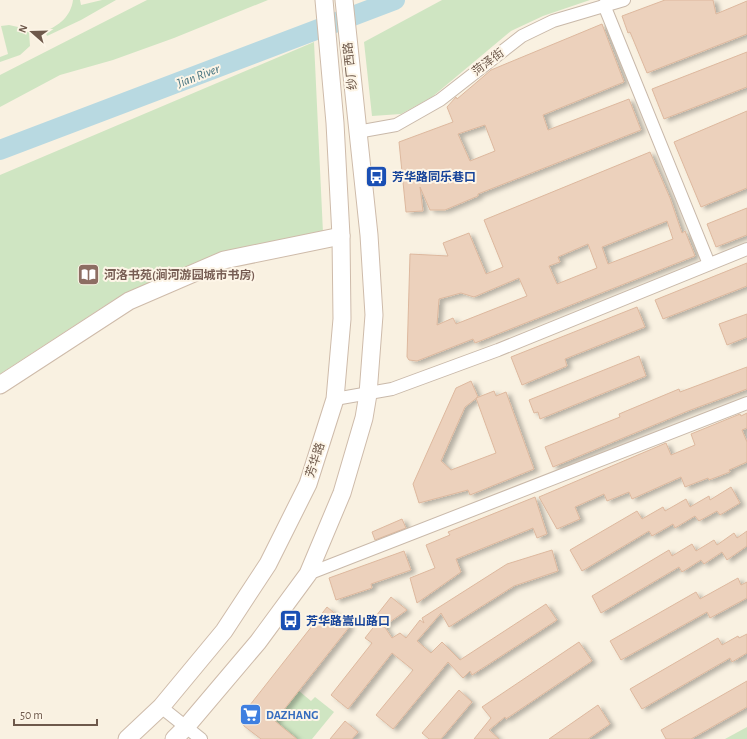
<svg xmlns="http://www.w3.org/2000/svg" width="747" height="739" font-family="'Alegreya Sans','Noto Sans SC',sans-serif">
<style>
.green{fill:#cfe5c2}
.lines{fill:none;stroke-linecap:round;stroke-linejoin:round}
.river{stroke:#b8d9e1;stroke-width:20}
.building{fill:#ecd1bc;stroke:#ddb89e;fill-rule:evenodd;filter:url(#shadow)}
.street-casing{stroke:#c9b9aa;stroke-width:14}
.secondary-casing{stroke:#cebbaa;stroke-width:19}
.street{stroke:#fff;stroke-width:12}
.secondary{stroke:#fff;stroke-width:17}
.labels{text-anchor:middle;stroke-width:4;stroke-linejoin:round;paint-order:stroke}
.street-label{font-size:12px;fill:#6e594b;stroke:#fdf5e7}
.transit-label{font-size:12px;font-weight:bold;fill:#164399;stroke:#fdf5e7;text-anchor:start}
.education-label{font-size:12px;font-weight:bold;fill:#785e54;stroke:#fdf5e7;text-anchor:start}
.shop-label{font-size:12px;font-weight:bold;fill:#366cbe;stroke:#fdf5e7;text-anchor:start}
.water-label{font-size:13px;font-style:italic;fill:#477480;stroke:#fdf5e7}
</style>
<defs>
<filter id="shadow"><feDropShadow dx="4.5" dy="2.5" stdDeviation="2" flood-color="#0004"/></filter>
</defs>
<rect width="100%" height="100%" fill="#f9f1e1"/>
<!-- green -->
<g class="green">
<path d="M73 0H80L81 5 102 0H116L81 20 47 36 45 31C59 26 71 16 73 0Z"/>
<polygon points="147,0 268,0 174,38 113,60 60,75 0,107 0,75"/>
<polygon points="442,0 590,0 543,16 511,31 432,97 401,114 372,116 364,42"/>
<polygon points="9,25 18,27 17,30 29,32 30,46 20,55 0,62 0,57 8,54 1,26"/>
<polygon points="314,42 323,233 194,263 115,299 0,374 0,175"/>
<polygon points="299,691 311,701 315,697 334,712 312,739 297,739 275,721"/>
<polygon points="747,727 747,739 725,739"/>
</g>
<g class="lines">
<!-- river -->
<polyline class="river" points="0,150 395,0"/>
</g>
<!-- building -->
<g class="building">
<polygon points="665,0 713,0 716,14 747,1 747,34 647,73 630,32 628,33 622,16"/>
<path d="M602 24 624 82 543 115 548 130 629 99 641 130 478 194V196L445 210H430L420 187 423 211 406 212 399 142 453 122 447 107 456 97 457 99 491 70ZM485 125 495 151 470 161 458 134Z"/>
<polygon points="747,52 747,87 664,119 652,89"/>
<polygon points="747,111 747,188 701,207 674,142"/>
<path d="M650 152 670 198 682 233 685 231 695 256 475 343 473 339 417 361 409 360 407 357 410 254 448 256 443 243 469 233 486 274 503 267 484 220ZM667 221 673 239 608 264 602 247ZM588 244 597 268 557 284 549 266 560 262 558 257ZM519 278 527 296 456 324 453 318 437 325 439 299 461 293 474 297Z"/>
<polygon points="747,208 747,235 716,247 707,224"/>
<polygon points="747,263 747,286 663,319 655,300"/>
<polygon points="637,307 645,327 565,359 567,366 522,385 511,357"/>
<polygon points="747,314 747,337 727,345 719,324"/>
<polygon points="639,356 646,376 540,419 538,412 534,413 529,400"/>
<polygon points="747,367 747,389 688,411 553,467 545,447 620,417 619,414 679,389 680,392"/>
<polygon points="471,381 478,397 465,407 441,461 451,470 496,453 476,398 494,391 496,396 506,392 534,469 470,495 468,490 419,503 413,484 456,388"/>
<polygon points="747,413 747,428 742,430 747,442 747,462 729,470 730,472 709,480 708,478 685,487 681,477 632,499 629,492 607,501 604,494 575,507 580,519 557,529 539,497 666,443 671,455 695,445 691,434 740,414 741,416"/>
<polygon points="731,487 740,503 720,515 717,511 699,521 695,516 675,528 673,524 652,536 649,531 582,571 570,550 637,511 642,519 663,507 665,511 686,499 690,507 709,496 710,500"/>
<polygon points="535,497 547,534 537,538 533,528 456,559 461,572 417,603 410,578 435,568 426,545 450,535 448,532"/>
<polygon points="402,519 406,528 375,540 372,532"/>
<polygon points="747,531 747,546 727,560 722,552 704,564 701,560 682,572 679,567 601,613 592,596 669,550 672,556 692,544 696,551 714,540 717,545 734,533 737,538"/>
<polygon points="552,550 558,571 514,586 449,627 441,613 417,641 431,653 442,642 460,660 546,604 557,620 472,675 470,671 463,678 448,662 393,729 376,715 413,670 392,653 348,709 331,695 372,643 365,638 380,619 376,616 391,597 407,610 384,626 392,638 400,633 406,638 420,620 424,623 422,618 507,564"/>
<polygon points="404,551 411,570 371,584 372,588 336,600 329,578"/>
<polygon points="738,578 741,585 747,582 747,598 710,618 707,612 621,660 610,641 696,592 700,599"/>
<polygon points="327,607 350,626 275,721 297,739 261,739 244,726 242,719 246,710"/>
<polygon points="747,634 747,653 732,662 730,658 642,709 630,689 718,638 722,645 738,636 739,638"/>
<polygon points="579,642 592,661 506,719 505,717 489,730 499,739 474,739 491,718 482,707"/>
<polygon points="747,681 747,707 691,739 666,739 661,730"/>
<polygon points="459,690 472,702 441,739 429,739 422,733"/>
<polygon points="598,705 610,724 588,739 549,739"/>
<polygon points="345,721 358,732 352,739 330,739"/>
</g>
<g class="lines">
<defs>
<g id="street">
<polyline points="604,5 709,264"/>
<polyline points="357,132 396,125 440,100 522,36 553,21 624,0"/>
<polyline points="335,399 392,389 498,350 747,249"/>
<polyline points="308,574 747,403"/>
<polyline points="161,707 201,739"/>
</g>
<g id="secondary">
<polyline points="0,385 129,301 224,260 341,236"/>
<polyline points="127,739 161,707 224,631 268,564 308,484 335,399 342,319 341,236 335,123 324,0"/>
<polyline points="174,739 186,727 258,642 308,574 342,493 364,418 368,394 374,315 369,235 344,0"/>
</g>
</defs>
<!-- street casing -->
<use href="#street" class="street-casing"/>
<!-- secondary casing -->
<use href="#secondary" class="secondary-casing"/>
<!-- street -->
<use href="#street" class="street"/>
<!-- secondary -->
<use href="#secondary" class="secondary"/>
</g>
<!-- icons -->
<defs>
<symbol id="bus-square" viewBox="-11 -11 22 22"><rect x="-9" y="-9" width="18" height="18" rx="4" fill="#1a4fb4" stroke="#fdf5e7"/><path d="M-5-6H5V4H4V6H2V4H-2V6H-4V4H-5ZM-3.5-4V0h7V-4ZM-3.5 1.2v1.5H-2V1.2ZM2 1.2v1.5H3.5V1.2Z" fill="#fff"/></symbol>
<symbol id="library-square" viewBox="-11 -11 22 22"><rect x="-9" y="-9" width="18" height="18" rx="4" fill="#8d6e63" stroke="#fdf5e7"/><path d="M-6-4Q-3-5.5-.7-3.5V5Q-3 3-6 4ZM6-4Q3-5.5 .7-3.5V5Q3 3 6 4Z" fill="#fff"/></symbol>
<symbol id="supermarket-square" viewBox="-11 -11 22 22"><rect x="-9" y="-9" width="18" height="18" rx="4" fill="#3f7fe0" stroke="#fdf5e7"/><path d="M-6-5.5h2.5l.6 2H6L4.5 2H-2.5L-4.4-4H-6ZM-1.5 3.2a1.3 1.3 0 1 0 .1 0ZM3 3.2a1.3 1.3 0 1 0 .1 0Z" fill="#fff"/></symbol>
</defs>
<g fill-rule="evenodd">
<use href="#bus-square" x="364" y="164" width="25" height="25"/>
<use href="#library-square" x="76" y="262" width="25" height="25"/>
<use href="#bus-square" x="278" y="608" width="25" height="25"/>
<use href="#supermarket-square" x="238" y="702" width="25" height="25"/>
</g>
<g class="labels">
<!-- street labels -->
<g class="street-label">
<text transform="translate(488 62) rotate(-37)" y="4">菏泽街</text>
<text transform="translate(350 66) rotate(-96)" y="4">纱厂西路</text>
<text transform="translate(315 460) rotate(-72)" y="4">芳华路</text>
</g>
<!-- transit labels -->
<g class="transit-label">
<text x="392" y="181">芳华路同乐巷口</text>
<text x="306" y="625">芳华路嵩山路口</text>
</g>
<!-- education labels -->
<g class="education-label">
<text x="104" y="279">河洛书苑(涧河游园城市书房)</text>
</g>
<!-- shop labels -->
<g class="shop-label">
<text x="266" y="719">DAZHANG</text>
</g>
<!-- water labels -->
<g class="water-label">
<text transform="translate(198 75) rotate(-21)" y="5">Jian River</text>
</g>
</g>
<!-- north arrow -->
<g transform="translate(32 32) rotate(290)" stroke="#fdf5e7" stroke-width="3" paint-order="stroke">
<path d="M0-3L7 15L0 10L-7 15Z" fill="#6e594b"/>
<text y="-6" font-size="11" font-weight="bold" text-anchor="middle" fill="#6e594b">N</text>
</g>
<!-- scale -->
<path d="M14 719v6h83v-6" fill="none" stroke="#6e594b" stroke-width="2"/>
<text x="20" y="719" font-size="12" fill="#6e594b" stroke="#fdf5e7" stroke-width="3" paint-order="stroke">50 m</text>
</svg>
